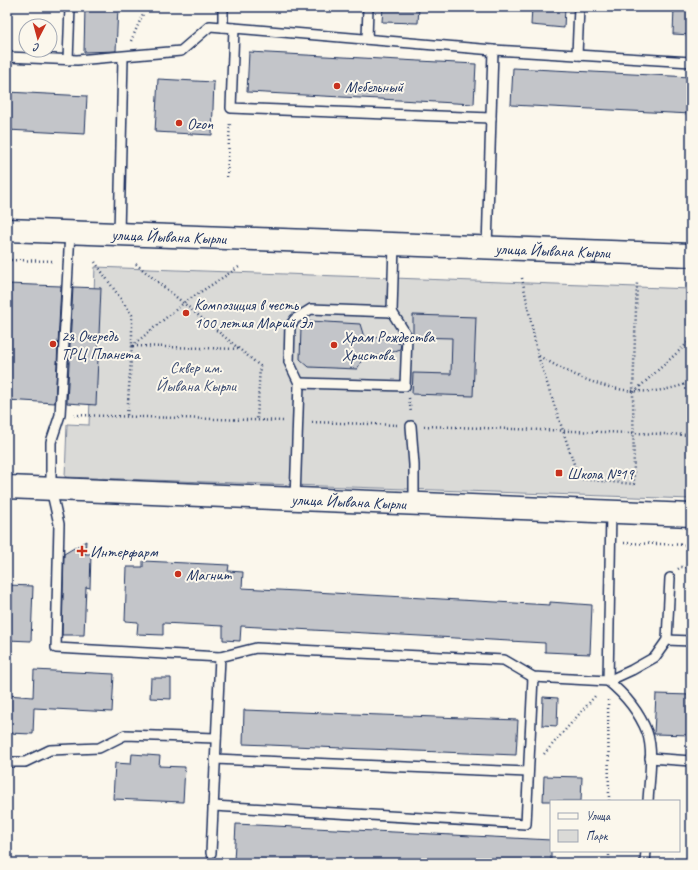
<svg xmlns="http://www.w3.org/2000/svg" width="698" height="870" font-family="Caveat,sans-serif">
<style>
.green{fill:#dadad7;stroke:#7a849a}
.building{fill:#c3c5c9;stroke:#1b2f5e}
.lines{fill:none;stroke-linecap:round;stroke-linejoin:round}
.lane-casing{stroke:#1b2f5e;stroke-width:12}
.primary-casing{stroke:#1b2f5e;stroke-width:25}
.path{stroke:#1b2f5e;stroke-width:2.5;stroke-dasharray:1 3;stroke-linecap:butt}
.lane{stroke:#fbf7ec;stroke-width:9}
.primary{stroke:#fbf7ec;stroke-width:22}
.poi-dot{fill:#c8321e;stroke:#fbf7ec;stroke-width:1.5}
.labels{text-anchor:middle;stroke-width:4;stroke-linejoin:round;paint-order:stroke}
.poi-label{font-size:16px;fill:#1b2f5e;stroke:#fbf7ec;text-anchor:start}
.street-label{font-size:16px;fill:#1b2f5e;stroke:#fbf7ec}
.park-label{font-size:16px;fill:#415176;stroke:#fbf7ec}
</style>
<rect width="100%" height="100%" fill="#fbf7ec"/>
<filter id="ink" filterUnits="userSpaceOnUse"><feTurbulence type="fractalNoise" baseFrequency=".025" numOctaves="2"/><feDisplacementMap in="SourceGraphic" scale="8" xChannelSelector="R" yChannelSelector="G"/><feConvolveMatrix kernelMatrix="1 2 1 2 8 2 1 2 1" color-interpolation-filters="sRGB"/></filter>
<g filter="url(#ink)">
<!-- green -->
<polygon class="green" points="95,267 691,289 691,499 65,477 67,424 89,425"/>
<!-- building -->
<g class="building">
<polygon points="85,7 118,7 116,51 84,52"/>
<polygon points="383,7 419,7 418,23 382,22"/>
<polygon points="532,7 565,7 564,28 531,25"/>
<polygon points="674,7 691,7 691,35 673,34"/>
<polygon points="249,52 476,64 474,104 247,92"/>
<polygon points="513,68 691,77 691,114 511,105"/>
<polygon points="158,79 214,82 212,135 155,132"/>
<polygon points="7,92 87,96 85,134 7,130"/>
<polygon points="7,284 61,286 55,403 7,400"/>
<polygon points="73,287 101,288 96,405 67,403"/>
<polygon points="413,315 476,317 473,396 412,394 413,373 451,374 452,338 413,337"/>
<polygon points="310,321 360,324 364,337 384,338 401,344 400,349 383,356 364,356 357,369 309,367 300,359 301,327"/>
<polygon points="86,541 85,554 91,554 90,588 86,587 84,635 62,635 64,554"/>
<polygon points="143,561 229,565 228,571 243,572 242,588 550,605 550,602 592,605 590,654 545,652 545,643 241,626 240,641 223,640 223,626 163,623 163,635 137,634 138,622 125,621 127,567 143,567"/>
<polygon points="7,585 33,586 31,641 7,640"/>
<polygon points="34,670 114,674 112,712 34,708 33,734 7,733 7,695 33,697"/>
<polygon points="151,678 171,678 171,699 150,698"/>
<polygon points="656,694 691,695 691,735 654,734"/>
<polygon points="543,697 558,698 557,726 542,725"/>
<polygon points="244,710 518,720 516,755 243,744"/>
<polygon points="132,754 160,756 159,766 185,767 183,802 113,799 115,763 131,764"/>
<polygon points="544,776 582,777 581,801 543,801"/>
<polygon points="236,824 551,840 551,863 283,863 234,861"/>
</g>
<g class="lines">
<defs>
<g id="lane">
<polyline points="223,27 223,7"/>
<polyline points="234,28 231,108 491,118"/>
<polyline points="367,39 368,7"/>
<polyline points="577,55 579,7"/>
<polyline points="7,57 77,60 181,51 210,26 493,50 691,62"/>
<polyline points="68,60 70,7"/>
<polyline points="70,232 60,415 51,442 51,489 59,524 56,648 220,657 256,648 504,660 533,677 608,681 632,670 655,657 667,640 670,578"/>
<polyline points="119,234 123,58"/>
<polyline points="487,248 493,50"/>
<polyline points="299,383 405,386 407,336 392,312"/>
<polyline points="411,426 414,465 414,503"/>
<polyline points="295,499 299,383 289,362 290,326 295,319 311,309 392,312 394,244"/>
<path d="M611 511 608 681C624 694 639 712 647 732 654 751 649 782 648 801"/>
<polyline points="667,640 691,641"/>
<polyline points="650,758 691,761"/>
<polyline points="215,759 528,772"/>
<polyline points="7,762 25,762 50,750 99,748 125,735 216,738"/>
<polyline points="213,806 526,824 533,677"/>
<polyline points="211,853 220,657"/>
<polyline points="645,863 646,851"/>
</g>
<g id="primary">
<path id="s1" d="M7 230 691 255"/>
<path id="s2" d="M7 487 691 515"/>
</g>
</defs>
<!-- lane casing -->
<use href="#lane" class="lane-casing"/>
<!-- primary casing -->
<use href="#primary" class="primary-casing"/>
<!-- path -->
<g class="path">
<polyline points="131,41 146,7"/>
<polyline points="227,177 230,122"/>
<polyline points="7,260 54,261"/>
<polyline points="95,262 132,315 132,346 127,416"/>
<polyline points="136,264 260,366 257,420"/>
<polyline points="522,278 538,356 579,479 634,484 633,392 637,282"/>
<polyline points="132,346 185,302 239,267"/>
<polyline points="133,346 239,349"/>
<path d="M539 356C587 384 636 404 691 382"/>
<polyline points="634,392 691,340"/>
<polyline points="409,398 411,413"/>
<polyline points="74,415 285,421"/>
<polyline points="312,422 399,425"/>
<polyline points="424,426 691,435"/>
<polyline points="624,543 691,545"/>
<polyline points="678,569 681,567 691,567"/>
<polyline points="608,700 609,801"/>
<polyline points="544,754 596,695"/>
<polyline points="609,851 609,863"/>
</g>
<!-- lane -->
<use href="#lane" class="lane"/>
<!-- primary -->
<use href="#primary" class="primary"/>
</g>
</g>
<!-- markers -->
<g class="poi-dot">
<circle cx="337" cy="86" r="4"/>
<circle cx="179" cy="123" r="4"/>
<circle cx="186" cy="313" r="4"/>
<circle cx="53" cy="344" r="4"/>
<circle cx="334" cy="345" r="4"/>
<rect x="555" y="469" width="8" height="8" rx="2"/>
<path d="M80 545h4v4h4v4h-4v4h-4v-4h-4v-4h4z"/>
<circle cx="178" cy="574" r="4"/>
</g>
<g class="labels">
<!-- poi labels -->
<g class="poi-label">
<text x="345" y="92">Мебельный</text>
<text x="187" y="129">Ozon</text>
<text x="194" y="310">Композиция в честь<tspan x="194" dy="18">100 летия Марий Эл</tspan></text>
<text x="61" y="341">2я Очередь<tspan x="61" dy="18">ТРЦ Планета</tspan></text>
<text x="342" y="342">Храм Рождества<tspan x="342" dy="18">Христова</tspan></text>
<text x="567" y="479">Школа №19</text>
<text x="90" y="557">Интерфарм</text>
<text x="186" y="580">Магнит</text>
</g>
<!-- street labels -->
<g class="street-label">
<text dy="6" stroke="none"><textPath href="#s1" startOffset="162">улица Йывана Кырли</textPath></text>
<text dy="6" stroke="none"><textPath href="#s1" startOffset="546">улица Йывана Кырли</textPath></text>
<text dy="6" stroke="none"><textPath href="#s2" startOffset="342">улица Йывана Кырли</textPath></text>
</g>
<!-- park labels -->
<g class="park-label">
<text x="196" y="373">Сквер им.<tspan x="196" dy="18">Йывана Кырли</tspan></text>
</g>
</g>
<!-- margin -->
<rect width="698" height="870" fill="none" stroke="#fbf7ec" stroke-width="24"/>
<rect x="12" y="12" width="674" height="846" fill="none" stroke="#1b2f5e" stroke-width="1.5" filter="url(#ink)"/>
<!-- legend -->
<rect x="550" y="800" width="130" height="52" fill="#fbf7ec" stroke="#a1a7b3"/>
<rect x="558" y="813" width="20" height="6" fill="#fbf7ec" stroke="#a1a7b3"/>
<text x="586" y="820" font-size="12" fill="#1b2f5e">Улица</text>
<rect x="558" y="830" width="20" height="12" fill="#dadad7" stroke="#a1a7b3"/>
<text x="586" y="840" font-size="12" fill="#1b2f5e">Парк</text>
<!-- north arrow -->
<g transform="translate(38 38) rotate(186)"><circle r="19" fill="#fbf7ec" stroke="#a1a7b3"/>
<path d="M0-3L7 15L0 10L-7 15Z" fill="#c8321e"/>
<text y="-6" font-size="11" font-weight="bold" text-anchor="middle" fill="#1b2f5e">С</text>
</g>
</svg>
